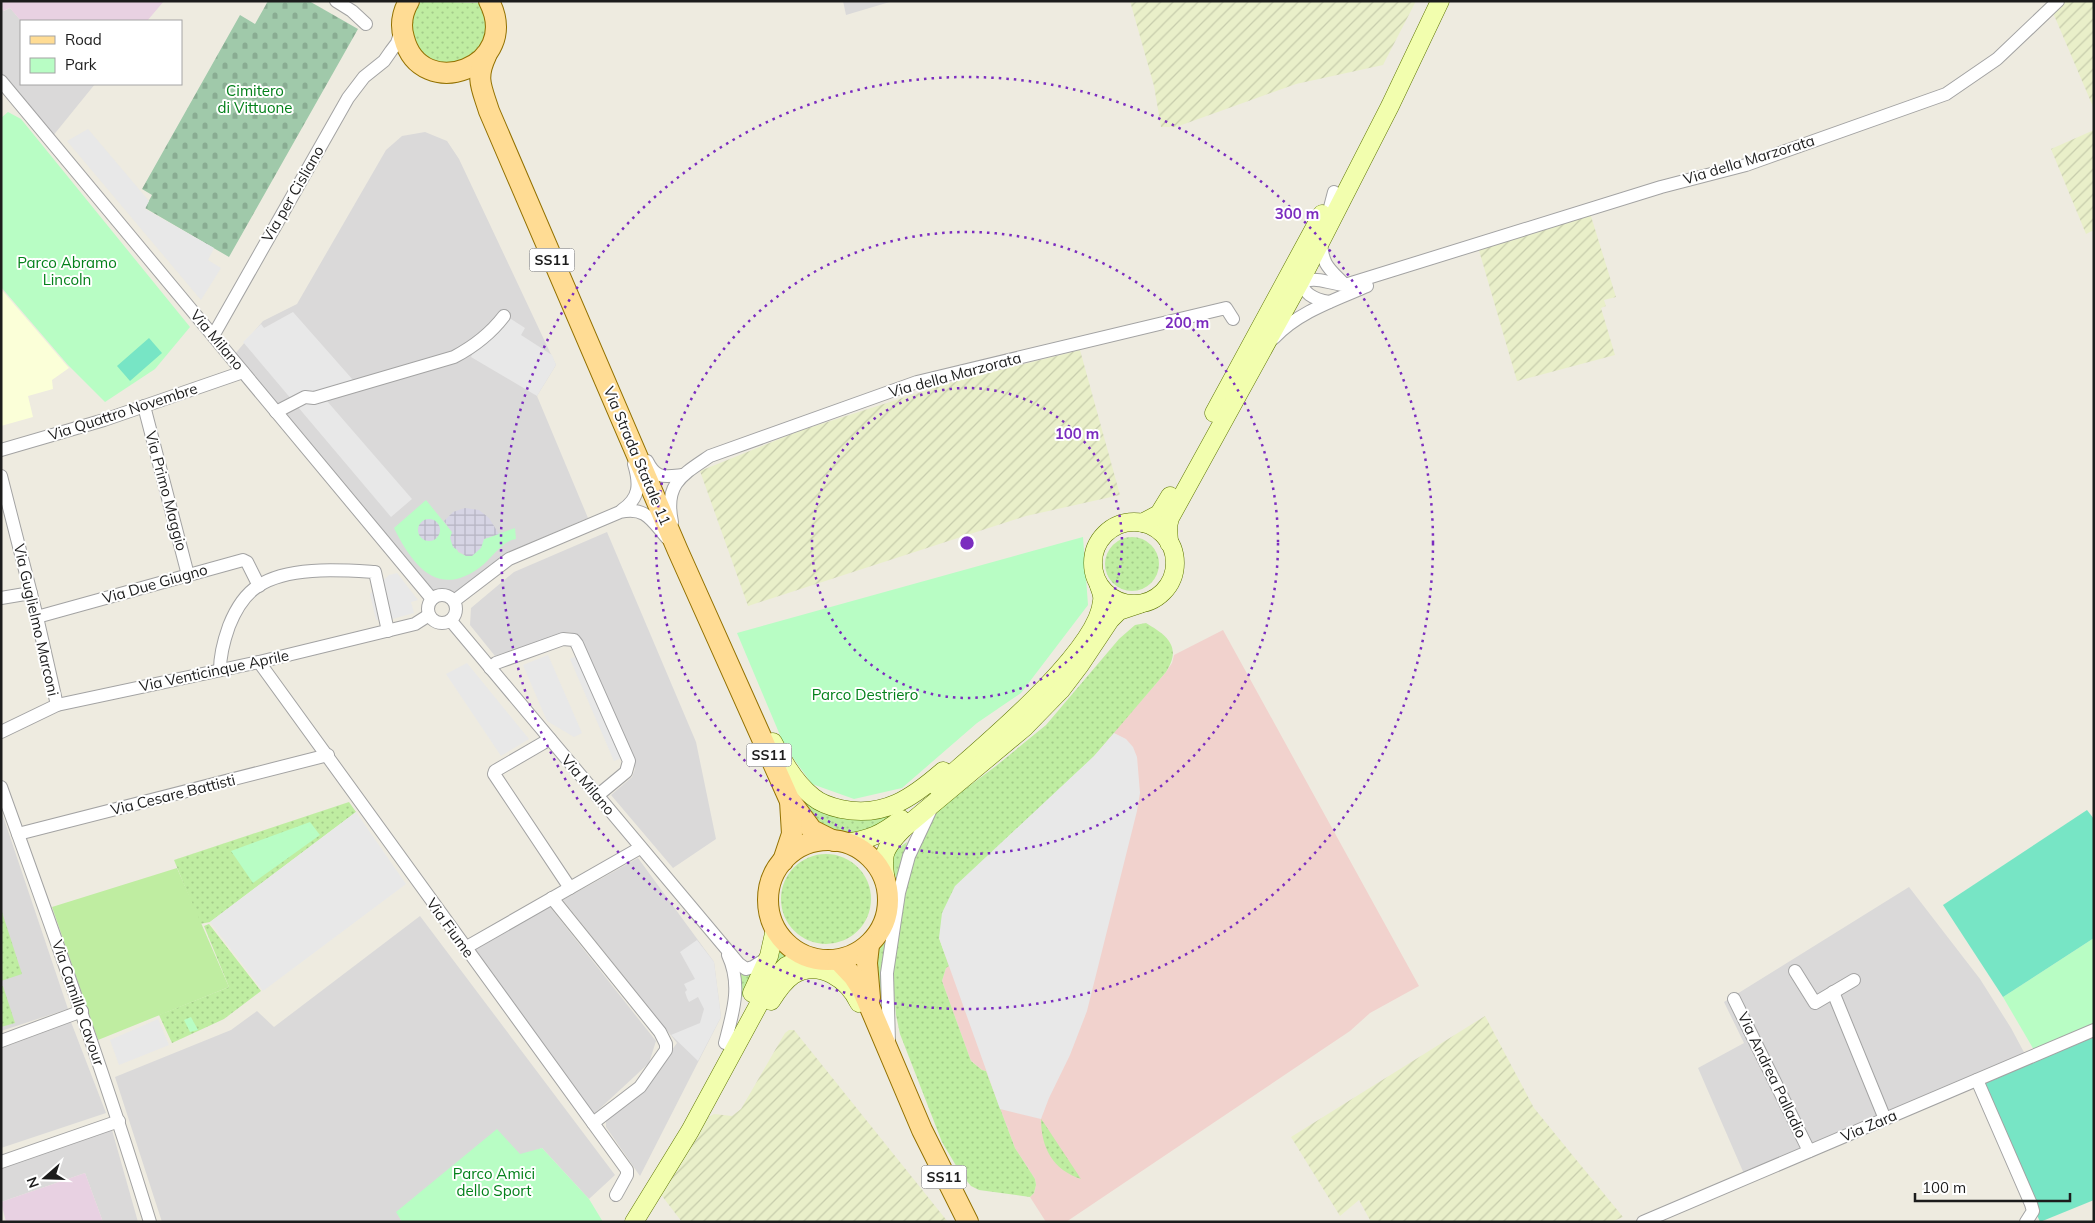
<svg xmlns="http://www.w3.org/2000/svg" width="2095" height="1223" font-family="Mulish,sans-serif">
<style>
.residential{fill:#dad9d9}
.commercial{fill:#f1d2cd}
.industrial{fill:#e8d1e2}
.education{fill:#fbffd8}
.farmland{fill:url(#farmland-furrows)}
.grass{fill:url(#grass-dots)}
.cemetery{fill:url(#cemetery-stones)}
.park{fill:#b8fdc4}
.garden{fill:#bfeda1}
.pitch{fill:#77e5c5}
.parking{fill:#e8e8e8}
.plaza{fill:url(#plaza-grid)}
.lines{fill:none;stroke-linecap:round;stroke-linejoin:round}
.minor-casing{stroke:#a3a3a3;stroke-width:14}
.secondary-casing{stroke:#5d7500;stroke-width:19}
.primary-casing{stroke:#937100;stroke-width:22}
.minor{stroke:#fff;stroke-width:12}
.secondary{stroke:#f2feae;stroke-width:18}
.primary{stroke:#ffdc94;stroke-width:20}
.ring{fill:none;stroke:#7b2cbf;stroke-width:2.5;stroke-dasharray:2.5 5}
.labels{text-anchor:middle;stroke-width:4;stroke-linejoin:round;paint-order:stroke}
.shield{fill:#fff;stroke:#606060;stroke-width:1}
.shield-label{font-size:14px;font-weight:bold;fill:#1c1c1c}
.park-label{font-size:15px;fill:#03811a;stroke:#fff}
.street-label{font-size:15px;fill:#1c1c1c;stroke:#fff}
.centre{fill:#7b2cbf;stroke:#fff;stroke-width:2.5}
.ring-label{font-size:15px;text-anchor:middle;font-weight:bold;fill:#7b2cbf;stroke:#fff;stroke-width:4;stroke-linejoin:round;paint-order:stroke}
</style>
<defs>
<pattern id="farmland-furrows" width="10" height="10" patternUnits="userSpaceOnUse" patternTransform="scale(1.25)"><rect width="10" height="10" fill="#e9efc9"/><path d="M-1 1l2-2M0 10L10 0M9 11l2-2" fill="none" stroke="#c7ccac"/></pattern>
<pattern id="grass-dots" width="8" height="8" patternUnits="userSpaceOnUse" patternTransform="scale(1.25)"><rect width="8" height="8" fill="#bfeda1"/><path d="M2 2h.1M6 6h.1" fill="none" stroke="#a4cb8a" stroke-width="1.8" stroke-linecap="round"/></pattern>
<pattern id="cemetery-stones" width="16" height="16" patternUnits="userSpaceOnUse" patternTransform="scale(1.25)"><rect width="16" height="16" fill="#a0c9aa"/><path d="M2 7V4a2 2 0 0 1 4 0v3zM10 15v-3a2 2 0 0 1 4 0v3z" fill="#89ac92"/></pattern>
<pattern id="plaza-grid" width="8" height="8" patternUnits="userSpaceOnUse" patternTransform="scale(1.25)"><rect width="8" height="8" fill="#d6d4e4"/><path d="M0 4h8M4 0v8" fill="none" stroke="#b7b5c3"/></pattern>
</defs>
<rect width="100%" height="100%" fill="#eeebe0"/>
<!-- residential -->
<g class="residential">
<polygon points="843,1 893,1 846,15"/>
<polygon points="1,8 4,11 10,8 21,21 21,84 95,84 52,137 1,77"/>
<polygon points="425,132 447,141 459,159 556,365 537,396 588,518 509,552 454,596 448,592 439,591 433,592 234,355 263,321 297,304 386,150 402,136"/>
<polygon points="607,532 696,742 716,839 673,868 611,795 632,777 635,769 633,758 581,639 573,633 566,632 495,656 470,625 471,608 514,572"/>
<polygon points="1,810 68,1009 1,1031"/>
<polygon points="638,858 714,962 721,1017 640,1176 606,1127 606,1120 644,1088 677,1043 563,900"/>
<polygon points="1909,887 1980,979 2011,1028 2026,1056 1745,1176 1698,1068 1744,1043 1724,1002"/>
<polygon points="550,907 656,1041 649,1063 594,1114 472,946"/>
<polygon points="420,916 615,1175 589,1199 542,1148 397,1212 402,1222 162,1222 115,1077 231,1030 257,1011 274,1027"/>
<polygon points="71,1022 106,1113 1,1148 1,1048"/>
<polygon points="112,1130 138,1222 103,1222 85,1173 1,1202 1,1168"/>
</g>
<!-- commercial -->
<polygon class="commercial" points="1223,630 1419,986 1370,1013 1350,1031 1066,1222 1046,1222 1030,1197 1034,1193 1036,1185 1035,1179 1015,1148 986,1071 982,1070 971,1061 942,981 946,968 942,913 1133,710 1166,672 1172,663 1174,655"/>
<!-- industrial -->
<g class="industrial">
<polygon points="1,1 164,1 147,21 21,21 10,8 3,11"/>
<polygon points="85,1173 103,1222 6,1222 1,1202"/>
</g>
<!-- education -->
<polygon class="education" points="1,289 69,368 52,380 53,389 28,396 33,417 1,426"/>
<!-- farmland -->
<g class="farmland">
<polygon points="1130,1 1416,1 1383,65 1296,84 1176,127 1161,127 1154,86"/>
<polygon points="2048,1 2094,1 2094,109"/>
<polygon points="2094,130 2094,230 2086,234 2051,149"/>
<polygon points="1590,213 1616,297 1604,300 1606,306 1601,308 1615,355 1517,381 1478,247"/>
<polygon points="1080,350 1120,495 1026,516 748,606 700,471 799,431 956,381"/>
<polygon points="1485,1016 1534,1108 1623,1217 1611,1222 1371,1222 1359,1200 1340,1216 1291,1137"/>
<polygon points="789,1030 794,1030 948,1222 682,1222 659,1192 704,1120 714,1114 732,1116 741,1109 785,1033"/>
</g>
<!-- grass -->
<g class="grass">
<path d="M421 1 480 3C482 9 486 17 487 24 488 32 484 40 480 46 447 89 389 42 421 1Z"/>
<circle cx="1132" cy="564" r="27"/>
<path d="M1146 623C1168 636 1182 647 1166 672L939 938 949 966 946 968 942 981 971 1061 982 1070 986 1071 1015 1148 1035 1179 1036 1185 1034 1193 1030 1197 979 1190 971 1186 961 1174 942 1142 900 1034 896 1015 892 970 911 864 930 822 941 807 996 766 1046 725 1119 639 1135 625Z"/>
<polygon points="796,788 804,796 893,811 897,815 864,833 840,836 827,832 805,811"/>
<polygon points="349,802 356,812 210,922 200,924 174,860"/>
<polygon points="907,842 904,853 884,1007 879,989 876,956 879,940 890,909 890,886 893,852"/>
<circle cx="826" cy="899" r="45"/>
<polygon points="1,909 22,974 1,981"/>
<polygon points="209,924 261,991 224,1019 172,1043 159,1015 229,987 204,926"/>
<polygon points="782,943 793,952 780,962 766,977 776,958"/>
<polygon points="739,972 752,975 748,987 741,999 742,986"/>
<polygon points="1,986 3,986 15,1023 1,1027"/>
<path d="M1041 1119 1044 1123 1081 1179C1053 1170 1041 1148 1041 1119Z"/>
</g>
<!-- cemetery -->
<polygon class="cemetery" points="268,1 309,1 358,29 229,257 145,208 152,195 142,189 240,15 255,24"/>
<!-- park -->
<g class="park">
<polygon points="8,112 21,119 190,327 155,369 105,402 68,365 1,287 1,118"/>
<path d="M426 500 452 532 458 552 466 556H472L484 539 515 528 516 539C503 541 494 555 484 564 441 600 414 569 394 528Z"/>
<polygon points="1083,537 1088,605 1021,693 977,723 902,788 854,799 812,784 785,747 737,633"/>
<polygon points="310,822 320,835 253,883 231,851"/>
<polygon points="2094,938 2094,1026 2034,1050 2003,997"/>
<polygon points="191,1017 198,1030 190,1032 184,1020"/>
<polygon points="497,1129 520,1154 542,1148 589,1199 603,1222 402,1222 396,1212"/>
</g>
<!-- garden -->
<polygon class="garden" points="177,868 229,987 98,1040 52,907"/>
<!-- pitch -->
<g class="pitch">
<polygon points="149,338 162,353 130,381 117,366"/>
<polygon points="2087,810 2094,819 2094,938 2003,997 1943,905"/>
<polygon points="2094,1030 2094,1200 2040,1222 1977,1080"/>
</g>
<!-- parking -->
<g class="parking">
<polygon points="88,129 149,201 145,209 214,248 208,260 221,268 201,300 67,141"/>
<polygon points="293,312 353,380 320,393 412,499 391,517 243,342 261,324 264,328"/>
<polygon points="511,319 525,328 521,335 552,355 556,365 537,396 471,357 474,351"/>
<polygon points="397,573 418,600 411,602 414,613 392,619 376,620 370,594 389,575"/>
<polygon points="548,655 582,733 574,737 547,721 523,665"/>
<polygon points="577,656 622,758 614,761 570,659"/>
<polygon points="467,663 529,739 501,756 446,674"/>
<polygon points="1114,733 1126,739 1133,747 1137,757 1140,793 1137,811 1087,1011 1070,1055 1049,1098 1041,1119 1000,1109 939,938 942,913 955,886 1094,756"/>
<polygon points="356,812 406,884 263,991 210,922"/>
<polygon points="697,940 714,962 721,1017 698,1061 671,1035 700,1023 704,1009 698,997 689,1002 687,998 685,992 687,990 684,984 695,979 680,952"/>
<polygon points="158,1019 169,1045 119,1065 110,1040"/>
</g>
<!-- plaza -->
<g class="plaza">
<polygon points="465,508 479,510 489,518 499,534 484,539 481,548 472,556 466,556 453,547 450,538 452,532 444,521 453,512"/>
<circle cx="429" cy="530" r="11"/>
</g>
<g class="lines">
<defs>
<g id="minor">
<polyline points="336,1 352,11 366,24"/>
<polyline points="1,81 432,599"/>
<polyline points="1328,215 1334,192"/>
<path d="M1321 241C1322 266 1330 269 1345 285"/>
<path d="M1299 277C1303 294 1313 299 1329 302"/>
<path d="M1296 284C1317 275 1324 283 1345 285L1661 187 1746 165 1946 94 1997 59 2058 1"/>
<polyline points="213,336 348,98 364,77 384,61 391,51 397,43 401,30"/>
<path d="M1274 338C1298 312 1335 300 1367 286"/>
<polyline points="144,406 188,575"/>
<path d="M276 412 305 397 314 398 454 357C473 347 491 333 504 316"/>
<polyline points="1,450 104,420 243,372"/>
<path d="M647 461C656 479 663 477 682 475"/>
<polyline points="1,476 37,617 57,705"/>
<path d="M622 510C640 498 640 484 634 464"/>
<path d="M672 522C664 484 682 475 710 456L917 382 1226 308 1233 319"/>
<circle cx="442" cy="609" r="14"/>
<polyline points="1,598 31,593"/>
<path d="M454 601 509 559 620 512C646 506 652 521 667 538"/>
<polyline points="37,617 243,560 247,562 259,586"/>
<polyline points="451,621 739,964 746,969 753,967 769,957"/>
<polyline points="259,662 627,1170 627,1175 616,1195"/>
<polyline points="490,668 496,663 563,639 574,640 577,644 629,761 626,772 597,796"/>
<path d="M220 670C220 655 224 640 229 626 235 611 244 595 258 586 288 566 340 570 375 572L388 631"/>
<polyline points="1,732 57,705 259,662 415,624 429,615"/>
<polyline points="550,739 495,771 494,774 570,888"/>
<path d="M1 787C53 931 105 1075 150 1222"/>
<polyline points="18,834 328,755"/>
<polyline points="552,898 660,1032 666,1044 666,1050 640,1087 593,1123"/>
<polyline points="465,948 640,848"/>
<polyline points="1795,971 1815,1003 1854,980"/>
<polyline points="1833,992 1885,1119"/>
<polyline points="1734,999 1809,1151"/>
<polyline points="1,1041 82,1011"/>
<polyline points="889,1042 887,973 899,893 909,856 932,807"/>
<path d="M725 1043C733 1012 742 985 728 955"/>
<polyline points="1977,1080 2031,1204 2033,1211 2026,1222"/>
<polyline points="1,1162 119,1121"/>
<polyline points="1643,1222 2094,1030"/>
</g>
<g id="secondary">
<polyline points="1214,413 1322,214"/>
<circle cx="1134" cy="563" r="41"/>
<polyline points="1142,523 1159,514 1170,496"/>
<polyline points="1169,543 1168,526 1170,518 1300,282 1390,106 1440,1"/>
<path d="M773 742C783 762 795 783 813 797 820 803 832 807 841 809 884 818 912 798 943 771"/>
<path d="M937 787C977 751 1098 653 1102 601 1103 596 1101 591 1099 586"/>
<path d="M845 843C869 840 882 834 901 819"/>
<path d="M887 886C881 856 882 850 904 828L1025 727 1061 690 1080 665 1110 620 1119 611 1140 604"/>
<polyline points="752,993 769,956 775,929"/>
<path d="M771 1001C776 993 784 981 793 975 820 959 848 980 859 1003"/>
<polyline points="634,1222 690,1131 772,980 786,966 806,956"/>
</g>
<g id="primary">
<path d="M409 1C402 13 400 25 404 38 421 104 523 67 489 1"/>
<path d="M486 56C475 79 482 88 489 111L678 551 789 799 812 830 834 841"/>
<circle cx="828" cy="900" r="60"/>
<polyline points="783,861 792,834 790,801"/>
<polyline points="869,945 867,963 870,998"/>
<polyline points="838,960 854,977 863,991 922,1130 968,1222"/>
</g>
</defs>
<!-- minor casing -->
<use href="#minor" class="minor-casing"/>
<!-- secondary casing -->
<use href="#secondary" class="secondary-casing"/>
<!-- primary casing -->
<use href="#primary" class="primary-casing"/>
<!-- minor -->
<use href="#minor" class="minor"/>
<!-- secondary -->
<use href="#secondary" class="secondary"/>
<!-- primary -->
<use href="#primary" class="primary"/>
</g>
<!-- distance rings -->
<g class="ring">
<circle cx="967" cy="543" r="155"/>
<circle cx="967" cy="543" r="311"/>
<circle cx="967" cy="543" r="466"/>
</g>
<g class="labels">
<!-- shield labels -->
<g class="shield">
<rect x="529.5" y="248.5" width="45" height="23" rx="4"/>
<rect x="746.5" y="743.5" width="45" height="23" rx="4"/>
<rect x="921.5" y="1165.5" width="45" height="23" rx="4"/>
</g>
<g class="shield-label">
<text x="552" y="265">SS11</text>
<text x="769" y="760">SS11</text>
<text x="944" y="1182">SS11</text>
</g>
<!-- park labels -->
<g class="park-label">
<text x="255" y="96">Cimitero<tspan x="255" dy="17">di Vittuone</tspan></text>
<text x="67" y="268">Parco Abramo<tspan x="67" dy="17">Lincoln</tspan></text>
<text x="865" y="700">Parco Destriero</text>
<text x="494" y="1179">Parco Amici<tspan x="494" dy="17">dello Sport</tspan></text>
</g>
<!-- street labels -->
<g class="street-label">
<text transform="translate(1749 160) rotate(-17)" y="5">Via della Marzorata</text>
<text transform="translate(293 194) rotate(-60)" y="5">Via per Cisliano</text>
<text transform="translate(217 340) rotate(50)" y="5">Via Milano</text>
<text transform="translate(955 375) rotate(-15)" y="5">Via della Marzorata</text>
<text transform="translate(123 412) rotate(-18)" y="5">Via Quattro Novembre</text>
<text transform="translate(637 456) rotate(67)" y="5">Via Strada Statale 11</text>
<text transform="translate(166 491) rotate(75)" y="5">Via Primo Maggio</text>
<text transform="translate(155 584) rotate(-16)" y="5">Via Due Giugno</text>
<text transform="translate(36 620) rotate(77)" y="5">Via Guglielmo Marconi</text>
<text transform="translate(214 671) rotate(-12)" y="5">Via Venticinque Aprile</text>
<text transform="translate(588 785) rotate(50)" y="5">Via Milano</text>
<text transform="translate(173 795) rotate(-14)" y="5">Via Cesare Battisti</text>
<text transform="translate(450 928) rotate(54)" y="5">Via Fiume</text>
<text transform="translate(78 1003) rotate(71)" y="5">Via Camillo Cavour</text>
<text transform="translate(1772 1075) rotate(64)" y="5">Via Andrea Palladio</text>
<text transform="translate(1869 1126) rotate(-23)" y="5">Via Zara</text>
</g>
</g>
<circle cx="967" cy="543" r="8" class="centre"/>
<g class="ring-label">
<text x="1297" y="219">300 m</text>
<text x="1187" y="328">200 m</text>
<text x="1077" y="439">100 m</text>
</g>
<!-- border -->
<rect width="2095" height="1223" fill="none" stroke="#1c1c1c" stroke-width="5"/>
<!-- legend -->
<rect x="20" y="20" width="162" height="65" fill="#ffffff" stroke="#a4a4a4"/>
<rect x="30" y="36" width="25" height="8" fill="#ffdc94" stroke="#a4a4a4"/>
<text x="65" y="45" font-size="15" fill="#1c1c1c">Road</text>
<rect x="30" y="58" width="25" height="15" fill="#b8fdc4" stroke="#a4a4a4"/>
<text x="65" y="70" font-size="15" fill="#1c1c1c">Park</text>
<!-- north arrow -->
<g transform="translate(45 1178) rotate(250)" stroke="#ffffff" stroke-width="4" paint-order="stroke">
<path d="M0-4L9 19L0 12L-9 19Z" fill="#1c1c1c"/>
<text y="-8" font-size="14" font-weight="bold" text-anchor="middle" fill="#1c1c1c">N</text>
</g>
<!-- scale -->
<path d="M1915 1193v8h155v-8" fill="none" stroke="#1c1c1c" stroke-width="2.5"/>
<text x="1922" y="1193" font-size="15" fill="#1c1c1c" stroke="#ffffff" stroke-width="4" paint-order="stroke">100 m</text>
</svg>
